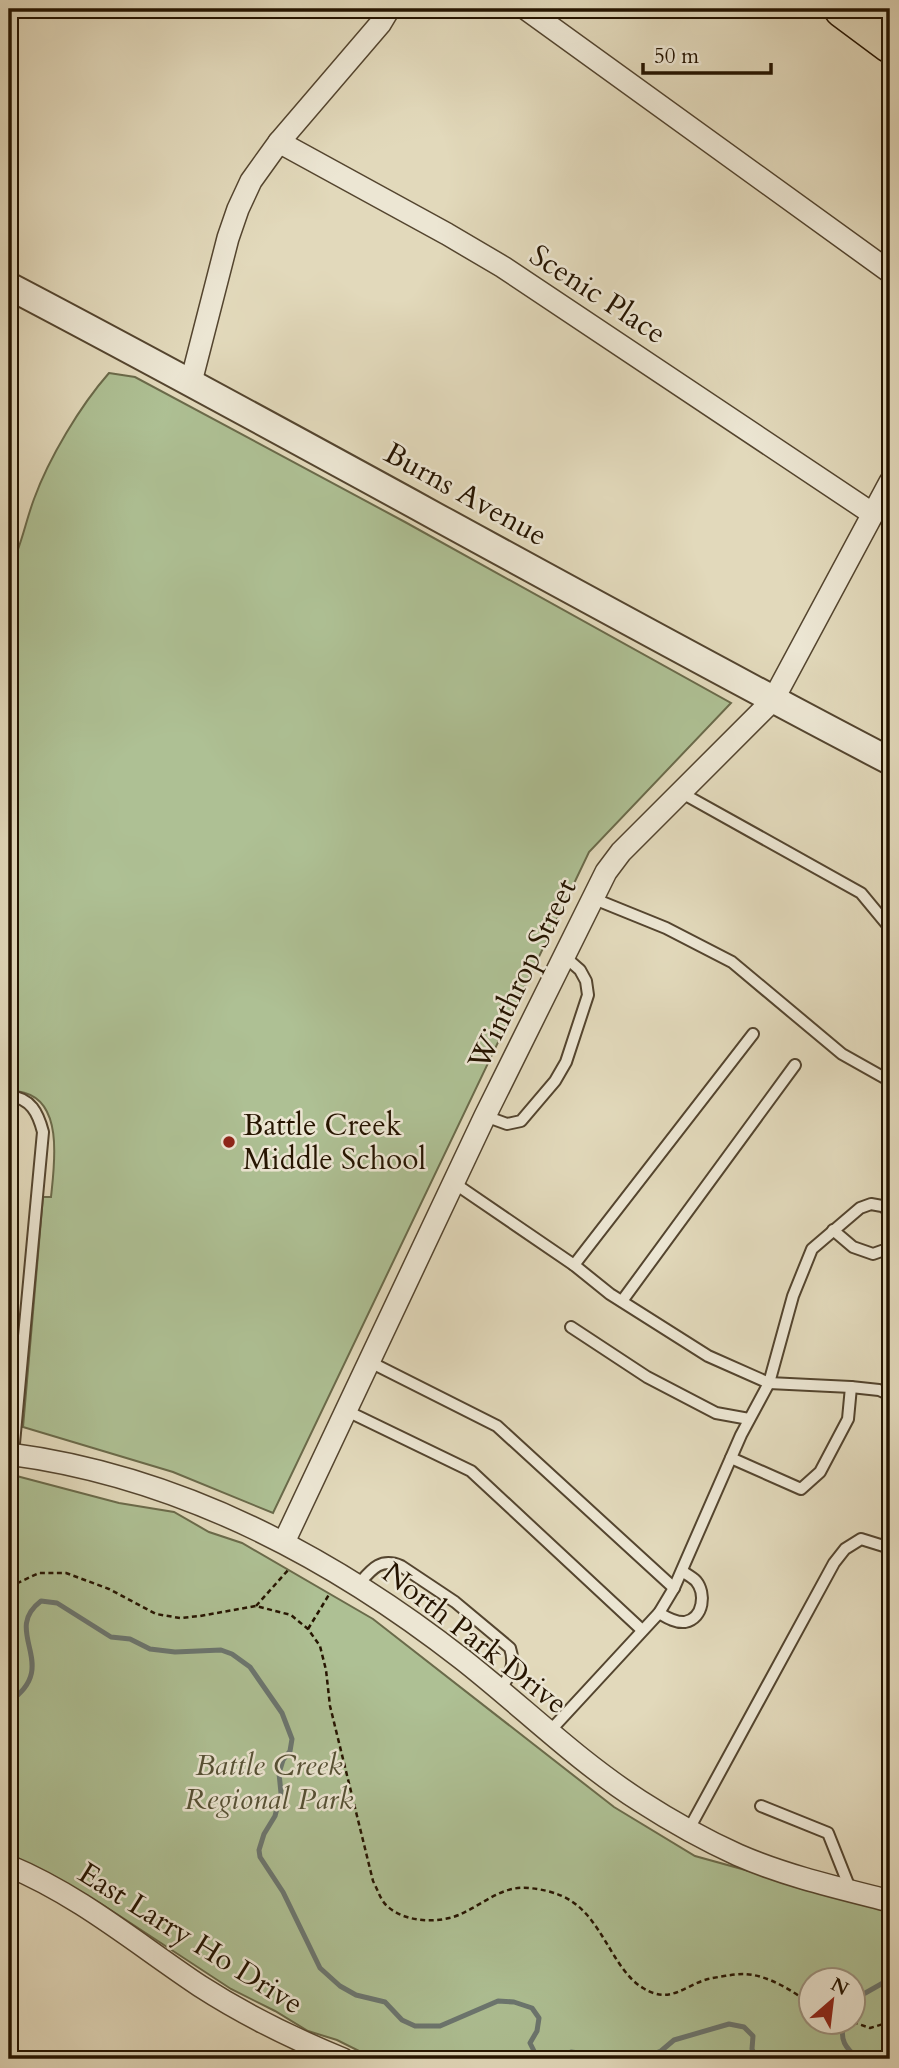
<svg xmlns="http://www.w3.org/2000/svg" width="899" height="2068" font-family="Cardo,serif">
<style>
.green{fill:#aec094;stroke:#6a6a4a;stroke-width:2;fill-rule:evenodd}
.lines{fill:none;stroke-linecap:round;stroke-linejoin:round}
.stream{stroke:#6b7670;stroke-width:5}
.service-casing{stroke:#54452f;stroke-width:14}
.minor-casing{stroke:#54452f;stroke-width:24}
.tertiary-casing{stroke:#54452f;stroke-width:30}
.motorway-casing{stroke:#251400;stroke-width:40}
.path{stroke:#251400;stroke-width:2.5;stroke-dasharray:5 3.5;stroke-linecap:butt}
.service{stroke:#ece6d3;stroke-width:10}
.minor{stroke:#ece6d3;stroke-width:21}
.tertiary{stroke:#ece6d3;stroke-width:26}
.motorway{stroke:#e2d9bb;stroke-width:37}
.poi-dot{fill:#8f2418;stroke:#ece6d3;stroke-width:2.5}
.labels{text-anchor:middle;stroke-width:5;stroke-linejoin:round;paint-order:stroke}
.street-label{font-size:30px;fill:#251400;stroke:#ece6d3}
.poi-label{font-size:30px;fill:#251400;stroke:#ece6d3;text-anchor:start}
.park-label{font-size:30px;font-style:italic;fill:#555034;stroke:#ece6d3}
</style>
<rect width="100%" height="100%" fill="#e2d9bb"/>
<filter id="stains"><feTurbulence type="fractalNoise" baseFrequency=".00286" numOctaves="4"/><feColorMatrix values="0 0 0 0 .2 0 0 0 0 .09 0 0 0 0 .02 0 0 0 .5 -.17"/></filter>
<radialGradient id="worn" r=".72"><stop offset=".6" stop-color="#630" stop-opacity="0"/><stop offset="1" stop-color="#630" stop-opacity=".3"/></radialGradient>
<!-- green -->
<g class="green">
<path d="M109 373 135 377 405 522 731 703 589 852 273 1513 173 1472 23 1427 43 1197H51C54 1167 64 1104 25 1093 20 1091 14 1091 9 1091V571C21 548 25 523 34 499 49 458 80 406 109 373Z"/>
<path d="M9 1474 119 1503 174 1512 209 1532 242 1543 373 1619 614 1807 695 1856 890 1910V2059H375L337 2040 308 2031 275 2011 231 1989 100 1903 9 1854ZM811 1980H853V2022H811Z"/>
</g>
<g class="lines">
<!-- stream -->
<g class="stream">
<path d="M9 1702C63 1665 0 1632 41 1601L57 1603 111 1637 130 1639 150 1649 175 1652 221 1650 232 1654 250 1667 282 1713 292 1739 290 1751 283 1760 279 1773 281 1793 275 1816 264 1834 259 1850 260 1857 283 1892 320 1968 340 1986 356 1995 385 2002 402 2020 415 2026H440L498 2001 514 2002 532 2008 539 2018 537 2031 530 2043 535 2053 553 2059 571 2052 596 2055 602 2059"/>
<polyline points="853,2006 860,1996 890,1979"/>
<path d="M845 2022C838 2039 846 2049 859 2059"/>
<polyline points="641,2059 661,2051 674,2040 729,2024 744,2027 753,2036 752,2049 757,2059"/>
</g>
<defs>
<g id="service">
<polyline points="680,792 861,893 890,928"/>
<polyline points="592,898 666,928 732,962 842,1054 890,1081"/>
<path d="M9 1096C31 1098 38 1113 43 1132L13 1454"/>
<polyline points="485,1116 507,1124 521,1121 555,1081 566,1062 588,995 586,981 580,970 564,956"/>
<polyline points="454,1183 574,1265 610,1294 708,1356 769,1383 851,1387 879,1390 890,1395"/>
<polyline points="833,1230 853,1247 873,1254 890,1248"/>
<polyline points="574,1265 753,1034"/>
<polyline points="622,1301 795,1065"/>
<polyline points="571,1327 647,1377 716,1413 749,1419"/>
<polyline points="370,1362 497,1426 674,1588"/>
<polyline points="347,1411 471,1471 642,1630"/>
<polyline points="731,1458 801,1489 820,1472 848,1419 851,1387"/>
<path d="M358 1585C371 1570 380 1557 401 1566L455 1602 510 1648C516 1666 509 1676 500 1691"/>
<path d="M659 1613C666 1617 675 1623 685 1622 704 1618 706 1593 696 1581 692 1577 686 1574 682 1571"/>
<polyline points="549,1732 659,1613 674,1588 741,1435 769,1383 793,1296 812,1249 860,1208 871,1204 882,1206 890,1211"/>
<polyline points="761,1806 828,1833 851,1891"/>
<polyline points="689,1829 834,1563 845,1549 861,1539 890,1548"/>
</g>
<g id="minor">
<polyline points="526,9 890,272"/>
<polyline points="279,142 447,234 503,267 873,514"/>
<polyline points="191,382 228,238 238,209 251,181 279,142 380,24 389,9"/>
<path d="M9 1454C177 1476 330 1556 462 1659 522 1706 576 1760 640 1801 671 1821 705 1840 738 1855 786 1876 839 1888 890 1901"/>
<polyline points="284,1542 485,1116 606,872 621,852 773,700 890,482"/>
<path d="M9 1866C79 1895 137 1944 200 1986 245 2015 294 2039 343 2059"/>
</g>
<path id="tertiary" d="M9 286C305 441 594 607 890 761"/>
<polyline id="motorway" points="843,9 890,44"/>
</defs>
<!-- service casing -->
<use href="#service" class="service-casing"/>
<!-- minor casing -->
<use href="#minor" class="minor-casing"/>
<!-- tertiary casing -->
<use href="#tertiary" class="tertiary-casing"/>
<!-- motorway casing -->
<use href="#motorway" class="motorway-casing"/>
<!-- path -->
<g class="path">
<path d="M9 1587 39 1573H66L109 1589 156 1614 180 1618 200 1616 256 1606 291 1615 308 1629 320 1646 326 1670 330 1706 373 1881C377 1888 380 1899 386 1905 404 1923 439 1924 461 1914 483 1904 503 1885 529 1888 580 1893 591 1918 615 1957 622 1968 631 1981 643 1988 670 2005 683 1986 708 1979 718 1977 734 1974 744 1974 769 1975 792 1991 811 2004"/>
<polyline points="256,1606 289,1569"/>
<polyline points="308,1629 330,1593"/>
<polyline points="853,2022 870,2028 890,2022"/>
</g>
<!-- service -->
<use href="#service" class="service"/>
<!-- minor -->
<use href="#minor" class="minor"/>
<!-- tertiary -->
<use href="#tertiary" class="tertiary"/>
<!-- motorway -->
<use href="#motorway" class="motorway"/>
</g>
<!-- markers -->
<circle class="poi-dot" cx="229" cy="1142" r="7"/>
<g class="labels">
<!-- street labels -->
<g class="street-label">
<text transform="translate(598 294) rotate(33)" y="10">Scenic Place</text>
<text transform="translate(466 494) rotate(29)" y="10">Burns Avenue</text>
<text transform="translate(522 974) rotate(-64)" y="10">Winthrop Street</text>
<text transform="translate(475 1638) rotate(38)" y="10">North Park Drive</text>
<text transform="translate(191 1938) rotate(32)" y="10">East Larry Ho Drive</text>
</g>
<!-- poi labels -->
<g class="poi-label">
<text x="243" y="1135">Battle Creek<tspan x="243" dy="34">Middle School</tspan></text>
</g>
<!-- park labels -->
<g class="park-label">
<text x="269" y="1775">Battle Creek<tspan x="269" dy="34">Regional Park</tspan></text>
</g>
</g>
<!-- margin -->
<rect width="899" height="2068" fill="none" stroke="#e2d9bb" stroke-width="35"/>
<rect x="10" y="10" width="878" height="2047" fill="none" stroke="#251400" stroke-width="3.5"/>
<rect x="18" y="18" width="864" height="2033" fill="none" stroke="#251400" stroke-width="2"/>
<!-- north arrow -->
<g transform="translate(832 2001) rotate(28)"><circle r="33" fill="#ece6d3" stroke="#9c927f" stroke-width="2"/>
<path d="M0-5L12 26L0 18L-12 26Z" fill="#8f2418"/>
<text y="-10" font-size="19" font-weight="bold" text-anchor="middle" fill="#251400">N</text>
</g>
<!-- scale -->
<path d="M643 63v10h128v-10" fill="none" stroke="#251400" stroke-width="3.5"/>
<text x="654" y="63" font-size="21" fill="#251400" stroke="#ece6d3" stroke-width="5" paint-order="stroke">50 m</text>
<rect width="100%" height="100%" filter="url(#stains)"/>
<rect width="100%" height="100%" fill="url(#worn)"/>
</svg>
